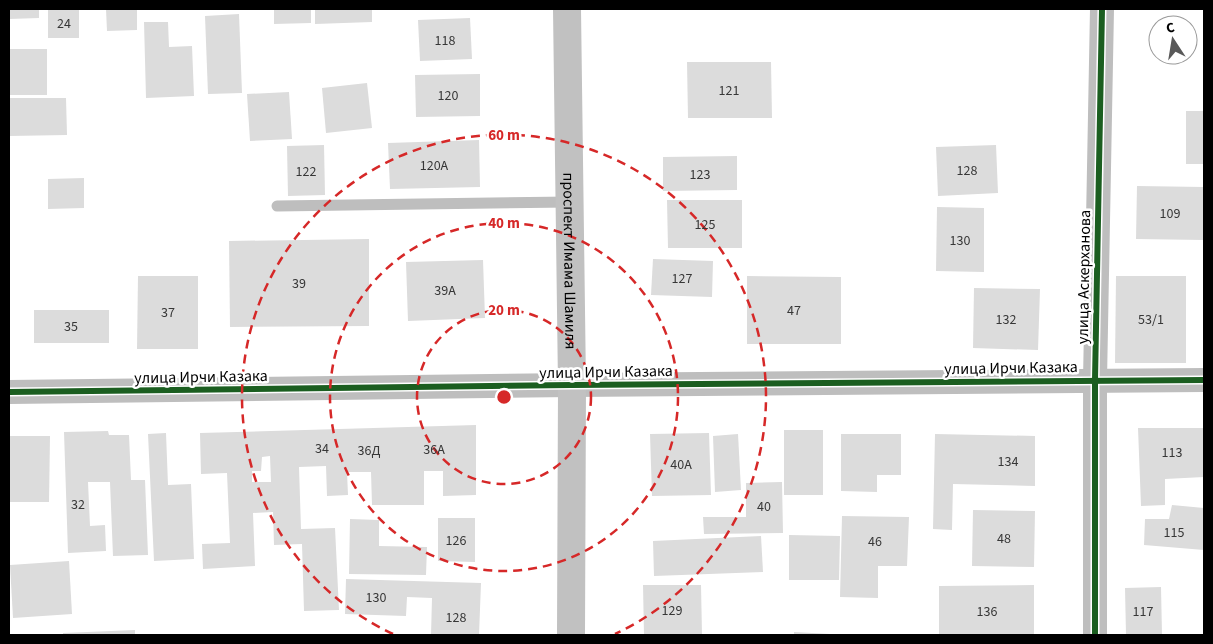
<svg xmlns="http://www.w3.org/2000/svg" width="1213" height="644" font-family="'Source Sans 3',sans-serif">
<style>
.building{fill:#dcdcdc;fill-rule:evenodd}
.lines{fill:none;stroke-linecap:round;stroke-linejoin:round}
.service{stroke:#bebebe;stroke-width:11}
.minor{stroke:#bebebe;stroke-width:24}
.secondary{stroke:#c1c1c1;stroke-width:28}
.cycleway-casing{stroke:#fff;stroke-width:9}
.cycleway{stroke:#1b5e20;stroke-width:6}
.ring{fill:none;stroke:#d62828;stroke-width:2.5;stroke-dasharray:9 6}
.labels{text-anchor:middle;stroke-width:5;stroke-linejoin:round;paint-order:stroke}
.number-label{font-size:14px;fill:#373737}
.street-label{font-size:16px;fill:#000;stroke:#fff}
.centre{fill:#d62828;stroke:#fff;stroke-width:2.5}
.ring-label{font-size:15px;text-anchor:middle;font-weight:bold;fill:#d62828;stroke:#fff;stroke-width:5;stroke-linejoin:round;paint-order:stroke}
</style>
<rect width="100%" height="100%" fill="#fff"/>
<!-- building -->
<g class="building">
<polygon points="9,9 39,9 39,18 9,19"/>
<rect x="48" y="9" width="31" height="29"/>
<polygon points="106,9 137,9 137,30 107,31"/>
<polygon points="274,9 311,9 311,23 274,24"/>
<polygon points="315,9 372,9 372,22 315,24"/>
<polygon points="239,14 242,93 208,94 205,16"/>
<polygon points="470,18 472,59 420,61 418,20"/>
<polygon points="144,22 168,22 169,47 192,46 194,96 146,98"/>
<rect x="9" y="49" width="38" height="46"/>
<polygon points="687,62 771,62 772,118 688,118"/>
<polygon points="480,74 480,116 416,117 415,75"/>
<polygon points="367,83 372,128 326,133 322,88"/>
<polygon points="289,92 292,139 250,141 247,94"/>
<polygon points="9,98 66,98 67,135 9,136"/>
<rect x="1186" y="111" width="18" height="53"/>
<polygon points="479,140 480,187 390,189 388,143"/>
<polygon points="324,145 325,195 288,196 287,146"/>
<polygon points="996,145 998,193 938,196 936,147"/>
<polygon points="737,156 737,190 663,191 663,157"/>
<polygon points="84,178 84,208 48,209 48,179"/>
<polygon points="1137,186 1204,187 1204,240 1136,239"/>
<polygon points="667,200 742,200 742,248 668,248"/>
<polygon points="937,207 984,208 984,272 936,271"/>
<polygon points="369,239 369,326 230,327 229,241"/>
<polygon points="653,259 713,261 712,297 651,295"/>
<polygon points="483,260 485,318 408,321 406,262"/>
<polygon points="138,276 198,276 198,349 137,349"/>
<polygon points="747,276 841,277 841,344 747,344"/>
<polygon points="1116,276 1186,276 1186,363 1115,363"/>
<polygon points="974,288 1040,289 1038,350 973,348"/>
<rect x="34" y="310" width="75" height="33"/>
<path d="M476 425V495L443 496V471H424V505H372L371 472H347L348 495 327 496 326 466 299 467 301 529 335 528 339 610 304 611 302 544 274 545 273 512 253 513 255 566 203 569 202 544 230 543 227 473 201 474 200 433ZM270 456 271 482H252V471H261L262 457Z"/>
<polygon points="1138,428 1204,428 1204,477 1165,479 1165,505 1141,506"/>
<rect x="784" y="430" width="39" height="65"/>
<polygon points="108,431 109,435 129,435 131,480 145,480 148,555 113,556 110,482 88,482 90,526 105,525 106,551 68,553 64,432"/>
<polygon points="166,433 168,485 191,484 194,559 154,561 148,434"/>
<polygon points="709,433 711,495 652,496 650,434"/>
<polygon points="738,434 741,490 715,492 713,436"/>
<polygon points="841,434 901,434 901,475 877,475 877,492 841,491"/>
<polygon points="935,434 1035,436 1035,486 953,484 952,530 933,529"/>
<polygon points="10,436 50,436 49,502 10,502"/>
<polygon points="782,482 783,533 704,534 703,517 746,517 746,483"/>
<polygon points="1172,505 1204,508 1204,550 1144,545 1145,519 1169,519"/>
<polygon points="973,510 1035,511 1034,567 972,566"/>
<polygon points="842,516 909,517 907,566 878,566 878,598 840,597"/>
<polygon points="438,518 475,518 475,562 438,561"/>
<polygon points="350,519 379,520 379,546 427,547 426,575 349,574"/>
<polygon points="789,535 840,536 839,580 789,580"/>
<polygon points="761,536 763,572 654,576 653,541"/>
<polygon points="69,561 72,614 13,618 10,565"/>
<polygon points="346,579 481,583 479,635 431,635 432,598 407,597 406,616 345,614"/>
<polygon points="643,585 701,585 702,635 644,635"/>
<polygon points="1034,585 1034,635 939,635 939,586"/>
<polygon points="1161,587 1162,635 1126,635 1125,588"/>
<polygon points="135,630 135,635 63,635 63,633"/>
<polygon points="794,632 830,634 830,635 794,635"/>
</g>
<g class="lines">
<!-- service -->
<polyline class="service" points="277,206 570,202"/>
<!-- minor -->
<g class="minor">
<polyline points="9,392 572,385 1204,380"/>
<polyline points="1095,635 1095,380 1102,9"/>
</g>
<!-- secondary -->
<path class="secondary" id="s1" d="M567 9 572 385 571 635"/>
<defs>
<g id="cycleway">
<polyline points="9,392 572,385 1204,380"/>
<polyline points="1095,635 1095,380 1102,9"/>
</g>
</defs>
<!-- cycleway casing -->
<use href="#cycleway" class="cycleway-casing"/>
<!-- cycleway -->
<use href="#cycleway" class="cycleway"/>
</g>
<!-- distance rings -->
<g class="ring">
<circle cx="504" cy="397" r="87"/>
<circle cx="504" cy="397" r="174"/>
<path d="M393 634A262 262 0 1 1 615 634"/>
</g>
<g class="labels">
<!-- number labels -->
<g class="number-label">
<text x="64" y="28">24</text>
<text x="445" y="45">118</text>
<text x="729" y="95">121</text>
<text x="448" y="100">120</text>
<text x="434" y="170">120А</text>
<text x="967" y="175">128</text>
<text x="306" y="176">122</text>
<text x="700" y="179">123</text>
<text x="1170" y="218">109</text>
<text x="705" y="229">125</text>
<text x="960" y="245">130</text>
<text x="682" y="283">127</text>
<text x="299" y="288">39</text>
<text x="445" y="295">39А</text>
<text x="794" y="315">47</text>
<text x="168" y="317">37</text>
<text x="1006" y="324">132</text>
<text x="1151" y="324">53/1</text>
<text x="71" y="331">35</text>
<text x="322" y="453">34</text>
<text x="434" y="454">36А</text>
<text x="369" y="455">36Д</text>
<text x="1172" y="457">113</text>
<text x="1008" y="466">134</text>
<text x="681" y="469">40А</text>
<text x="78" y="509">32</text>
<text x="764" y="511">40</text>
<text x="1174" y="537">115</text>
<text x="1004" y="543">48</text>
<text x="456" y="545">126</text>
<text x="875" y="546">46</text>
<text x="376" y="602">130</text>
<text x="672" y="615">129</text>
<text x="987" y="616">136</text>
<text x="1143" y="616">117</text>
<text x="456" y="622">128</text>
</g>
<!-- street labels -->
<g class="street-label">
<text dy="6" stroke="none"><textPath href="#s1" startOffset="252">проспект Имама Шамиля</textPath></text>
<text transform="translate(1083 277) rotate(-89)" y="6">улица Аскерханова</text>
<text transform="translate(1011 367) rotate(-1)" y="6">улица Ирчи Казака</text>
<text transform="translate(606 371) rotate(-1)" y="6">улица Ирчи Казака</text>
<text transform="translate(201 376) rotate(-1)" y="6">улица Ирчи Казака</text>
</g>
</g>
<circle cx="504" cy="397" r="8" class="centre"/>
<g class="ring-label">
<text x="504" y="140">60 m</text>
<text x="504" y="228">40 m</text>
<text x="504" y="315">20 m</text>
</g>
<!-- border -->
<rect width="1213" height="644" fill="none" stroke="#000000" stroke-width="20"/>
<!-- north arrow -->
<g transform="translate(1173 40) rotate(348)"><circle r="24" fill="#ffffff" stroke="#999999"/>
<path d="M0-4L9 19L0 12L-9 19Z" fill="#595959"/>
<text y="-8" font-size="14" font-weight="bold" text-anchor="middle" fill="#000000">С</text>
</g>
</svg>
